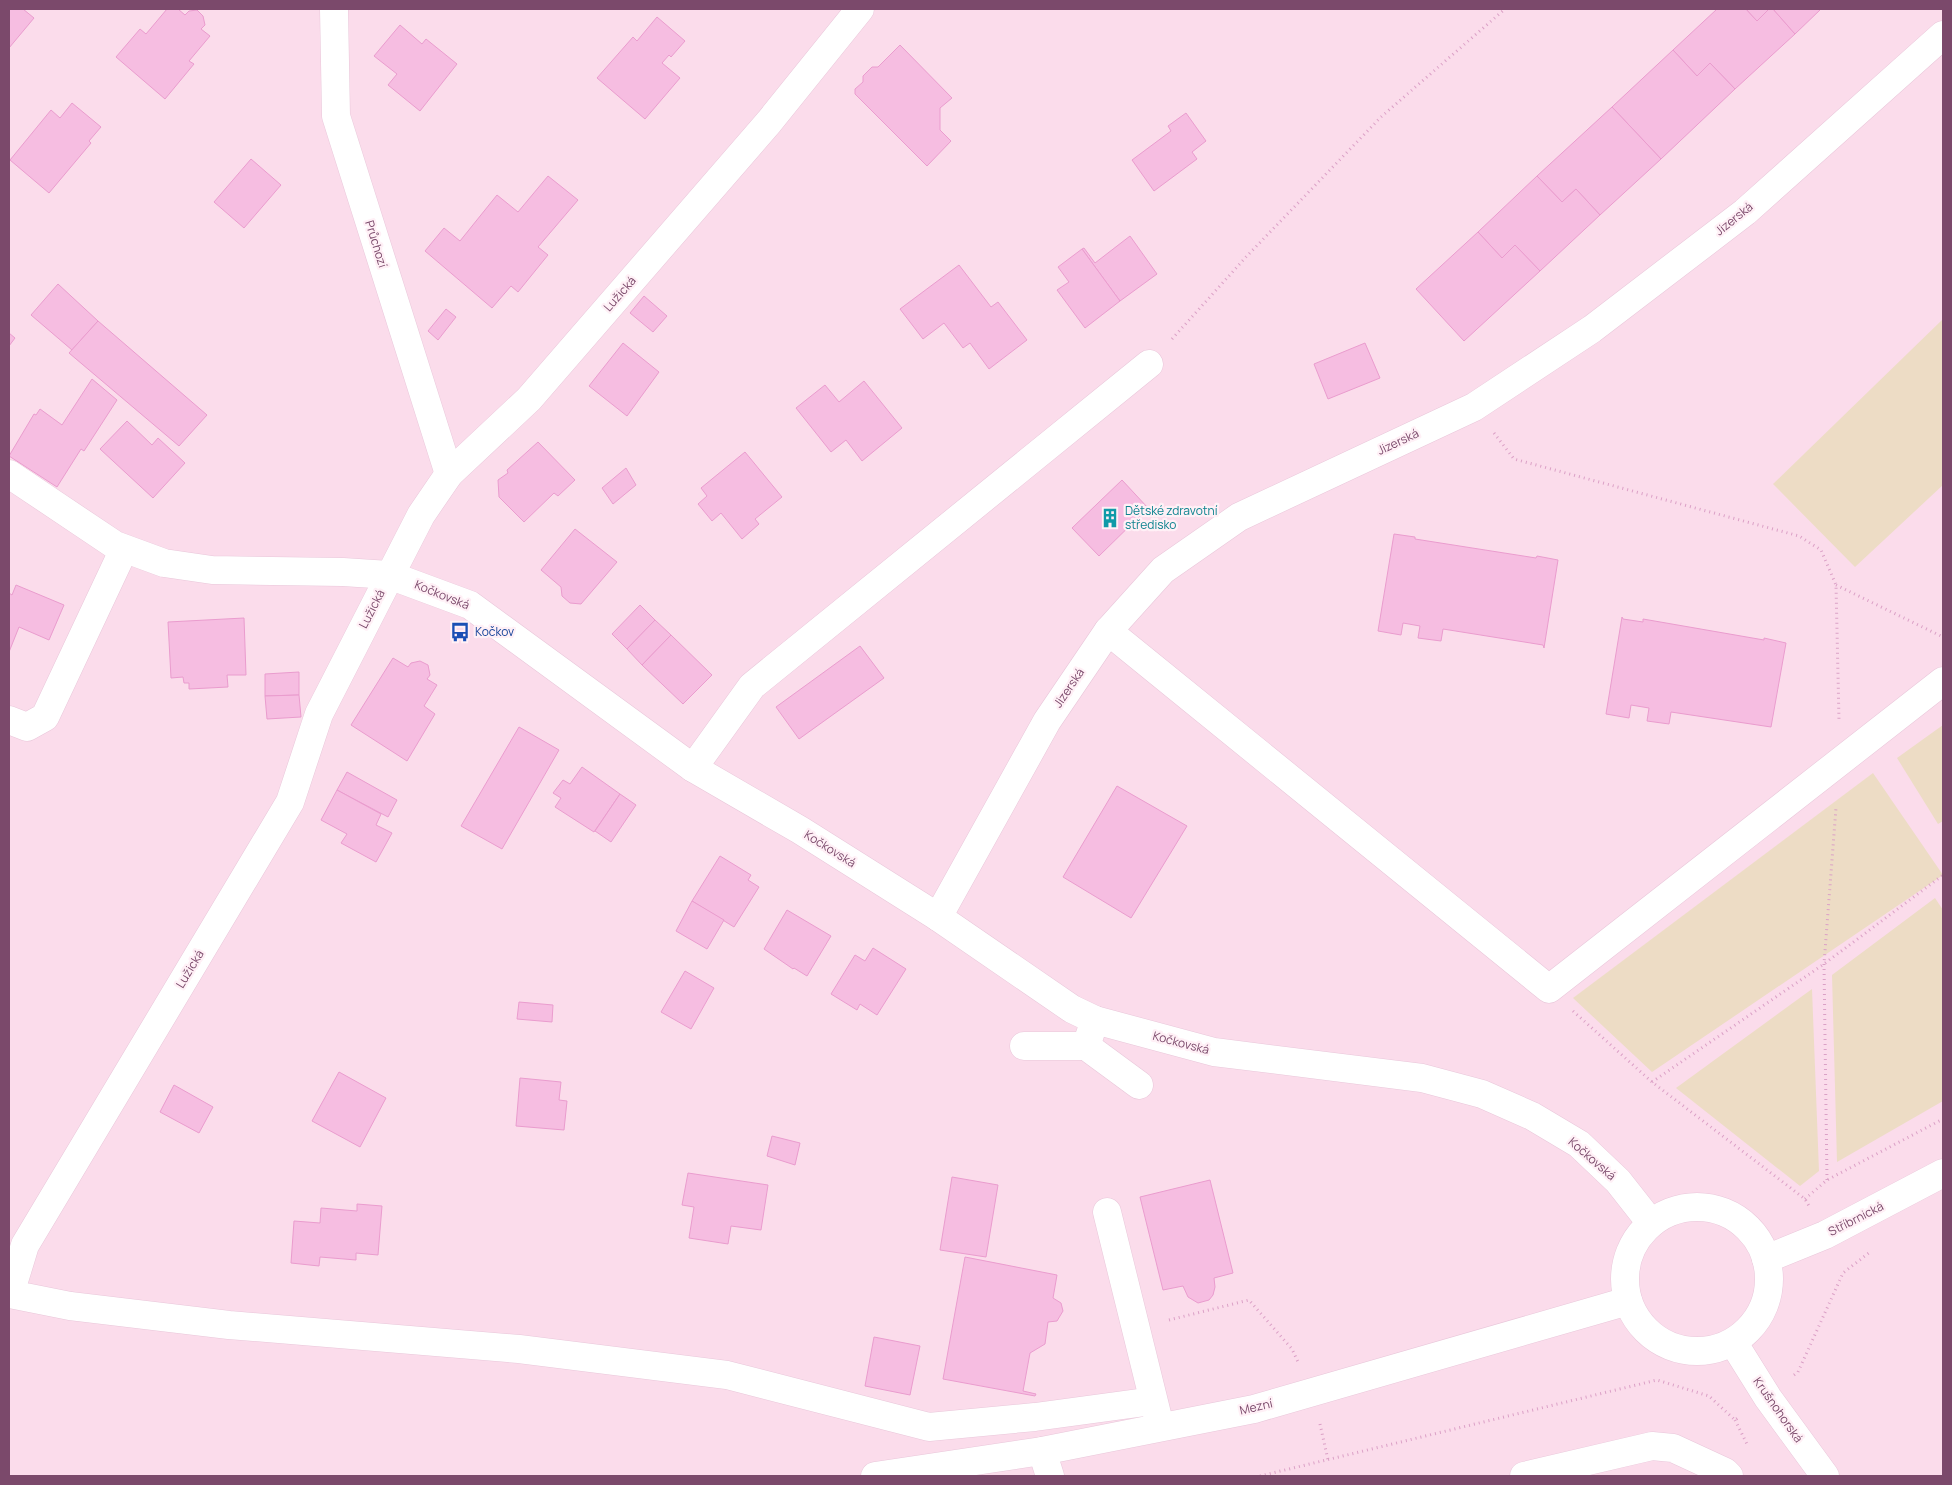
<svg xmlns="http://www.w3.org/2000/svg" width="1952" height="1485" font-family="Manrope,sans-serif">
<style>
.residential{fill:#fbdceb}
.green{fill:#eddcc5}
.building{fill:#f6bde1;stroke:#ea9cce}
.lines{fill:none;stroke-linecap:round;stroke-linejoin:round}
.minor-casing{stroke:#e9c7da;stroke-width:29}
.path{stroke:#dba0c6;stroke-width:3;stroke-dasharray:1 4;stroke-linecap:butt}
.minor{stroke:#fff;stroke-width:28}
.labels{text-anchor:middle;stroke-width:4.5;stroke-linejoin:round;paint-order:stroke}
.street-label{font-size:12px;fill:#7b496b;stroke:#fff0f6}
.culture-label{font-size:12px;fill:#0d838f;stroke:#fff0f6;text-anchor:start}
.transit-label{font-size:12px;fill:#164399;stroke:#fff0f6;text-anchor:start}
</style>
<rect width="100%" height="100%" fill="#fee8f1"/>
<!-- residential -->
<rect class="residential" x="9" y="9" width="1934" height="1467"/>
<!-- green -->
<g class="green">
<polygon points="1943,319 1943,485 1855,567 1773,484"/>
<polygon points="1943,725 1943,821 1938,824 1897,758"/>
<polygon points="1873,773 1943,875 1652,1072 1573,998"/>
<polygon points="1935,898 1943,910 1943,1101 1837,1162 1832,975"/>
<polygon points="1812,989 1819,1171 1800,1186 1676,1088"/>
</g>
<!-- building -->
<g class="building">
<polygon points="9,9 23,9 34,18 9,48"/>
<polygon points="167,9 178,9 185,15 189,11 197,10 203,16 205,25 201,29 210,36 189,61 194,64 165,99 116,57 140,29 146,34"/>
<polygon points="1717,9 1746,9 1757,21 1769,9 1773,9 1795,34 1735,89 1710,63 1697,76 1673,50"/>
<polygon points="1746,9 1769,9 1757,21"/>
<polygon points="1773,9 1821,9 1795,34"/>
<polygon points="657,17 685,41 671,57 669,55 662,63 680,78 645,119 597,78 633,37 637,41"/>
<polygon points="400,25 422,44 426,39 457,64 420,111 388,85 397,74 374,56"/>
<polygon points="900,45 952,98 940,108 940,130 951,141 927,166 855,94 855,89 863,82 863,76 872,67 878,67"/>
<polygon points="1673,50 1697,76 1710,63 1735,89 1661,159 1612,107"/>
<polygon points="72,103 101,127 89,141 91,143 49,193 10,160 51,110 60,118"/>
<polygon points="1612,107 1661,159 1600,215 1576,189 1562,202 1537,176"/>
<polygon points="1186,113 1206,141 1192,152 1197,159 1154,191 1132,160 1171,131 1168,126"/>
<polygon points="251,159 281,185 244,228 214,202"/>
<polygon points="548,176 578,200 538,247 548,255 518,292 511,286 492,308 425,251 444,228 460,241 497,195 518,212"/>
<polygon points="1537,176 1562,202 1576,189 1600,215 1540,271 1515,245 1502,258 1478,232"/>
<polygon points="1478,232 1502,258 1515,245 1540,271 1464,341 1416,289"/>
<polygon points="1130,236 1157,274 1120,301 1082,249 1084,248 1095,263"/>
<polygon points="1082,249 1120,301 1085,328 1057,290 1069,282 1058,267"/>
<polygon points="959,265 991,307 998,302 1027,340 989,369 970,343 963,348 944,323 923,339 900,309"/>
<polygon points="58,284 98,321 72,350 31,315"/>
<polygon points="644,296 667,316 653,332 630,313"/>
<polygon points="446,309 456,317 438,340 428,331"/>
<polygon points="98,321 207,415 179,446 69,353"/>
<polygon points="9,333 15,338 9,346"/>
<polygon points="623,343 659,372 627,416 589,386"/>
<polygon points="1365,343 1380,378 1328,399 1314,364"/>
<polygon points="92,379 117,400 84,451 81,449 57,487 9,456 34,414 36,415 40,409 62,425"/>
<polygon points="864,381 902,428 862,461 846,440 831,452 796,408 825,385 839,402"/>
<polygon points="127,421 152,445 158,438 185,463 153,498 100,449"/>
<polygon points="538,442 575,480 558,496 554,493 524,522 499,497 498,480 508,473 507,470"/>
<polygon points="745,452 782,497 755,519 759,524 742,539 721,513 712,521 698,504 707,496 701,488"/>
<polygon points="626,468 636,485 613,504 602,488"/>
<polygon points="1122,480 1148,508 1099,556 1072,528"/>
<polygon points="575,529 617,562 581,604 570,603 562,596 561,587 541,570"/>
<polygon points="1394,534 1415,537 1415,539 1536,558 1537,556 1558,560 1544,648 1543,645 1443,629 1441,641 1418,638 1420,626 1403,623 1401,635 1378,631"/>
<polygon points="16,585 64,605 49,640 19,627 9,652 9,593 12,595"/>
<polygon points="640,605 655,620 627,649 612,634"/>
<polygon points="1622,617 1623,619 1643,622 1643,619 1764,640 1764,638 1786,643 1771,727 1671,712 1669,724 1647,721 1649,708 1631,705 1629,718 1606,714"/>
<polygon points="244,618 246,675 227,675 228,687 189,689 189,683 184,683 183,677 171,678 168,622"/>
<polygon points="655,620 671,635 642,665 627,649"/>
<polygon points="671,635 712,675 683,704 642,665"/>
<polygon points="860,646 884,678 799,739 776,707"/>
<polygon points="393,658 408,667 411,663 420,661 428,665 430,675 427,679 437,685 424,706 435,714 407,761 351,725"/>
<polygon points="299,672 299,695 265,696 265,674"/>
<polygon points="299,695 301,717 267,719 265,696"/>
<polygon points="519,727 559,750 502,849 461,826"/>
<polygon points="582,767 620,794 594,832 555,807 561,798 553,793 563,780 570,784"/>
<polygon points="347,772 397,800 388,817 337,790"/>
<polygon points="1117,786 1187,826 1131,918 1063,877"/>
<polygon points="337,790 381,814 376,825 392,833 376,862 341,843 347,834 321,820"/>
<polygon points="620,794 636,805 611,842 595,831"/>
<polygon points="720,856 751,875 748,880 759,887 734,927 692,901"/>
<polygon points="692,901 724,920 707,949 676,931"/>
<polygon points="787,910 831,936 807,976 794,968 793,969 764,949"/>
<polygon points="873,948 906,969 877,1015 860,1004 857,1010 831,994 855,955 865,961"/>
<polygon points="685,971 714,988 691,1029 661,1012"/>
<polygon points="519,1002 553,1005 552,1022 517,1019"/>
<polygon points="339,1072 386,1098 360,1147 312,1121"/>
<polygon points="520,1078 561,1082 559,1100 567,1101 564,1130 516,1126"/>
<polygon points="174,1085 213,1107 199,1133 160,1112"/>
<polygon points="772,1136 800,1143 795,1165 767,1156"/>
<polygon points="688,1173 768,1185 761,1230 731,1226 728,1244 689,1238 694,1207 682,1205"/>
<polygon points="952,1177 998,1185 986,1257 940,1250"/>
<polygon points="1210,1180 1233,1273 1214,1278 1215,1287 1213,1295 1209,1300 1198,1303 1188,1297 1183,1286 1163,1290 1140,1197"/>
<polygon points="357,1204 382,1206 378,1255 356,1253 356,1260 320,1257 319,1266 291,1263 294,1221 320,1223 321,1208 357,1211"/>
<polygon points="965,1257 1057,1275 1053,1298 1061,1303 1063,1311 1057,1321 1048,1322 1045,1344 1030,1353 1023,1391 1036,1394 1035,1396 943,1379"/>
<polygon points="874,1337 920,1346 910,1395 865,1386"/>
</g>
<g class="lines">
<defs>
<g id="minor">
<polyline points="334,9 336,116 449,474"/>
<polyline points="860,9 769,122 529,399 449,474 421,515 319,714 290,802 25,1245 10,1294 70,1306 229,1325 519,1349 727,1375 929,1427 1035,1417 1153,1401"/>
<polyline points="9,474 115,545 164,563 212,570 343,572 389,575 470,605 693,768 800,830 938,917 1072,1009 1095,1020 1214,1052 1422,1078 1482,1094 1532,1116 1579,1144 1618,1181 1651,1223"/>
<polyline points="1108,631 1549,989 1943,681"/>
<polyline points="9,720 27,727 45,717 124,549"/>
<polyline points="693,768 752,686 1149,364"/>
<polyline points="938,917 1047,721 1108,631 1163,570 1239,517 1474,407 1592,329 1745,212 1943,35"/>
<polyline points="1024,1046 1086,1046 1095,1020"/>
<polyline points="1086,1046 1139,1085"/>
<circle cx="1697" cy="1279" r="72"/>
<polyline points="1107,1212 1158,1418"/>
<polyline points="1766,1259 1825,1235 1943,1173"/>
<polyline points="1733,1342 1768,1398 1825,1476"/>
<polyline points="1042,1451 1050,1476"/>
<polyline points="875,1476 1042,1451 1254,1409 1628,1301"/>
<polyline points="1524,1476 1652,1446 1673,1448 1725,1472 1729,1476"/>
</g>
</defs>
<!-- minor casing -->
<use href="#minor" class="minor-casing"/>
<!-- path -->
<g class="path">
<polyline points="1172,339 1246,257 1381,117 1505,9"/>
<polyline points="1494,433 1514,459 1799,536 1821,550 1836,585 1839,720"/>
<polyline points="1836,585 1943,637"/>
<polyline points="1573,1011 1652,1082 1805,1199 1809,1206"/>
<polyline points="1652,1082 1824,964 1943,875"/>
<polyline points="1827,1180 1824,964 1836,808"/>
<polyline points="1805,1199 1827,1180 1943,1119"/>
<polyline points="1169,1320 1249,1300 1292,1349 1298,1362"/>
<polyline points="1794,1375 1798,1372 1843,1273 1870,1252"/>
<polyline points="1735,1420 1748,1446"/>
<polyline points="1320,1424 1328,1460"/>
<polyline points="1260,1476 1657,1380 1709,1396 1735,1420 1739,1417"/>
</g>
<!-- minor -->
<use href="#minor" class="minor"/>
</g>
<!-- icons -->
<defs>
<symbol id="building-bare" viewBox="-9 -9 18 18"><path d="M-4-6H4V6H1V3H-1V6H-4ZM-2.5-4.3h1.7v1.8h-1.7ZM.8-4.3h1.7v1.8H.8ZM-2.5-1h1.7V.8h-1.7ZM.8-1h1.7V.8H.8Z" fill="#0f9aa8" stroke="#fff0f6" stroke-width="2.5" paint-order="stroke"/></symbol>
<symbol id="bus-bare" viewBox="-9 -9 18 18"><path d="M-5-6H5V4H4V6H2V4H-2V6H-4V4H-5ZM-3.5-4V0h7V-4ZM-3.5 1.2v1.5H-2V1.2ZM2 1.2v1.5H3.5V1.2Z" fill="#1a4fb4" stroke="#fff0f6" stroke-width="2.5" paint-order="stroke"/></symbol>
</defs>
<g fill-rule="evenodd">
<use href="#building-bare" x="1096" y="504" width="28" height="28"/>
<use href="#bus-bare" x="446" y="618" width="28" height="28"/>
</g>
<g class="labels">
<!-- street labels -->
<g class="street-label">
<text transform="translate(1734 219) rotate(-39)" y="4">Jizerská</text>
<text transform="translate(376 244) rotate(73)" y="4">Průchozí</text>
<text transform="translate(620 294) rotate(-49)" y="4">Lužická</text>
<text transform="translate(1398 442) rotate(-25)" y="4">Jizerská</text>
<text transform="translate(442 595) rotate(22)" y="4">Kočkovská</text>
<text transform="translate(372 609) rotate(-63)" y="4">Lužická</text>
<text transform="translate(1069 688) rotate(-56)" y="4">Jizerská</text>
<text transform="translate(830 849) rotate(32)" y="4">Kočkovská</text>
<text transform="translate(190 969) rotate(-59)" y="4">Lužická</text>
<text transform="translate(1181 1043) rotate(15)" y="4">Kočkovská</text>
<text transform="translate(1592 1159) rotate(41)" y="4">Kočkovská</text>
<text transform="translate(1856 1219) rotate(-27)" y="4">Stříbrnická</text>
<text transform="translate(1256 1407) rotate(-13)" y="4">Mezní</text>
<text transform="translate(1778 1410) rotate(55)" y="4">Krušnohorská</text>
</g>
<!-- culture labels -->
<g class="culture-label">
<text x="1125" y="515">Dětské zdravotní<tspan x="1125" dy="14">středisko</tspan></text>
</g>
<!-- transit labels -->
<g class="transit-label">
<text x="475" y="636">Kočkov</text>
</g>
</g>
<!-- border -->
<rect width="1952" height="1485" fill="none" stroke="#7b496b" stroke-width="20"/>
</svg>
